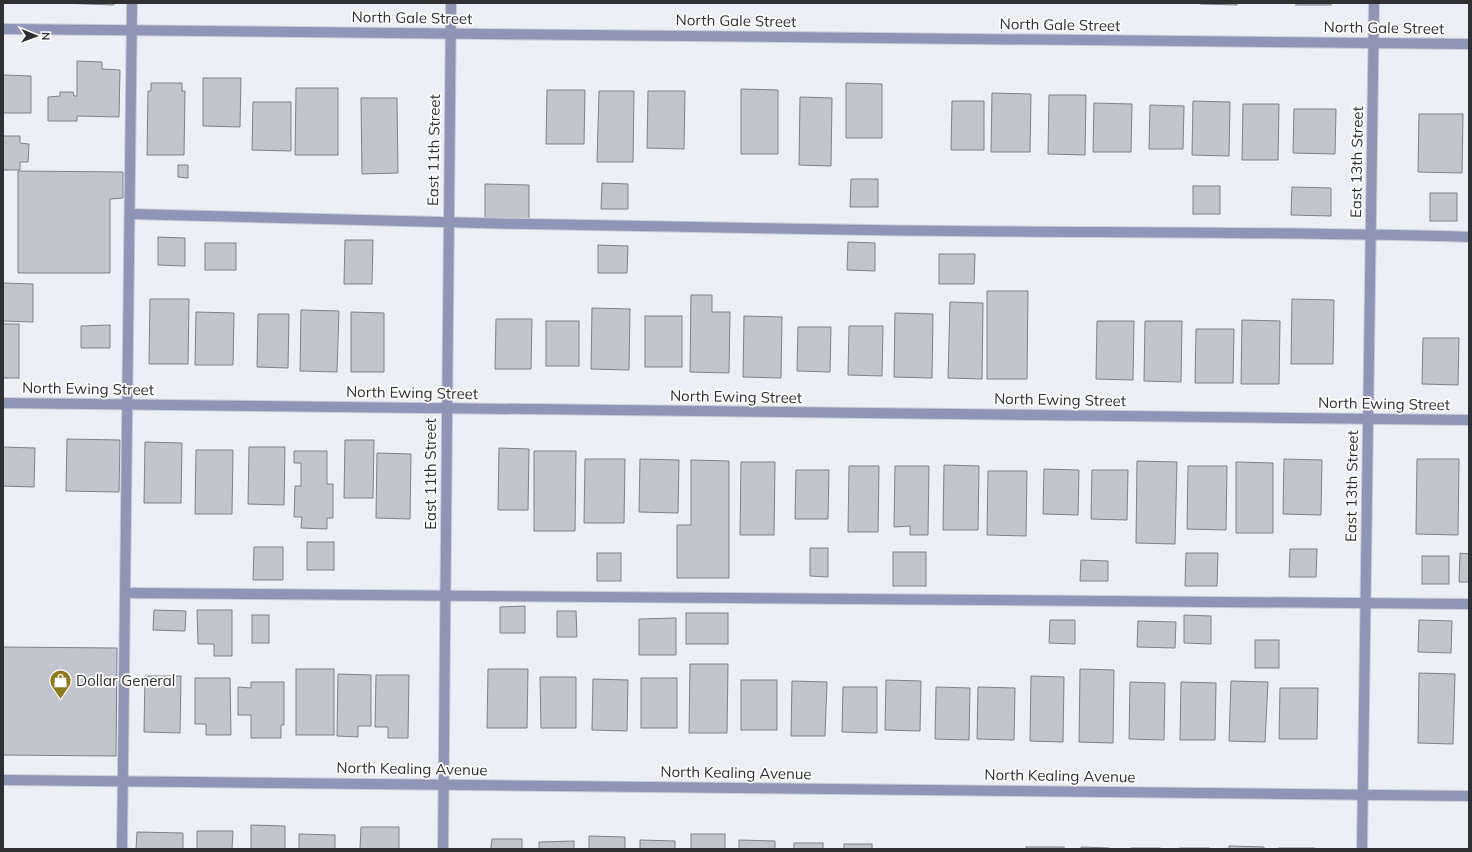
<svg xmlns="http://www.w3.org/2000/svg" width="1472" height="852" font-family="Mulish,sans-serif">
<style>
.building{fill:#c3c5ce;stroke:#7f8189}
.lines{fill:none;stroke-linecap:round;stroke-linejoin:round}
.minor-casing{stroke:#cbcdd5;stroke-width:12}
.minor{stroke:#8e95b5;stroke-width:10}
.labels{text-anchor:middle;stroke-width:3.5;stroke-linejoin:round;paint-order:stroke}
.street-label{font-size:15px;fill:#303034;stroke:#fff}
.poi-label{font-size:15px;fill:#303034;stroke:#fff;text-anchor:start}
</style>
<rect width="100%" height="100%" fill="#edeff8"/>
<!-- building -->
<g class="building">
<polygon points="60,3 114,3 114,5"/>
<polygon points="1200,3 1237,3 1237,5 1200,4"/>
<rect x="1296" y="3" width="35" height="2"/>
<polygon points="77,61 102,62 102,69 120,70 119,117 77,116 77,121 48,121 48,97 60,96 60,92 73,92 74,96 77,96"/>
<polygon points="3,75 31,76 31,113 3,113"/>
<polygon points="203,78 241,78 240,127 203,126"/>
<polygon points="151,83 182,83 182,91 185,91 184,155 147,155 148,91 151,91"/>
<polygon points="846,83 882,84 882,138 846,138"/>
<polygon points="296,88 338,88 338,155 295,155"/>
<polygon points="741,89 778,90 778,154 741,154"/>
<polygon points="547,90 585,90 584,144 546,144"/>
<polygon points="599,91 634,91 633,162 597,162"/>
<polygon points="648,91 685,91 684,149 647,148"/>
<polygon points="992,93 1031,94 1030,152 991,152"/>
<polygon points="1049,95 1086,95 1085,155 1048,154"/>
<polygon points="800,97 832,98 831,166 799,165"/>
<polygon points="361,98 397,98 398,173 362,174"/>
<polygon points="952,101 984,101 984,150 951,150"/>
<polygon points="1193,101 1230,102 1229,156 1192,155"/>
<polygon points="253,102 291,102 291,151 252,150"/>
<polygon points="1094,103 1132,104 1131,152 1093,152"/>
<polygon points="1243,104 1279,104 1278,160 1242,160"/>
<polygon points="1150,105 1184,106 1183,149 1149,149"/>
<polygon points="1294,109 1336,109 1335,154 1293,153"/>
<polygon points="1419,114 1463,114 1462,173 1418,172"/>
<polygon points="3,136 20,136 20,143 29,144 28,162 20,162 20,170 3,170"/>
<polygon points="178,165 188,165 188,178 178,177"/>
<polygon points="18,171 123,172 123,198 110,199 110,273 18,273"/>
<polygon points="851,179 878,179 878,207 850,207"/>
<polygon points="602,183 628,184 628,209 601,209"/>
<polygon points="485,184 529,185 529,219 485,218"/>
<rect x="1193" y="186" width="27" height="28"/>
<polygon points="1292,187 1331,188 1331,216 1291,215"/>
<rect x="1430" y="193" width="27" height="28"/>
<polygon points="158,237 185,238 185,266 158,265"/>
<polygon points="345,240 373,240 372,284 344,284"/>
<polygon points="848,242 875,243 875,271 847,270"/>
<rect x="205" y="243" width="31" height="27"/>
<polygon points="598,245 628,246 627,273 598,273"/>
<polygon points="939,254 975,254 974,284 939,284"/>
<polygon points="3,283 33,284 33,322 3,321"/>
<polygon points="987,291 1028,291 1027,379 987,379"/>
<polygon points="691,295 712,295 712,312 730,312 729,373 690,372"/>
<polygon points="150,299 189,299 188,364 149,364"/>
<polygon points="1292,299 1334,300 1333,364 1291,364"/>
<polygon points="950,302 983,303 982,379 948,378"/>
<polygon points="592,308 630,309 629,370 591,369"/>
<polygon points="301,310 339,311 337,372 300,371"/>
<polygon points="196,312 234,313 233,365 195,365"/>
<polygon points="351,312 384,313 384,372 351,372"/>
<polygon points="895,313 933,314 932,378 894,377"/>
<polygon points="258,314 289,314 288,368 257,367"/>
<rect x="645" y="316" width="37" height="51"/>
<polygon points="744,316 782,317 781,378 743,377"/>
<polygon points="496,319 532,319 531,369 495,369"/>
<polygon points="1242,320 1280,321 1279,384 1241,384"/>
<rect x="546" y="321" width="33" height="45"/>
<polygon points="1097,321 1134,321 1133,380 1096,379"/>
<polygon points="1145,321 1182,321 1181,382 1144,381"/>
<rect x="3" y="324" width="16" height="54"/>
<polygon points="110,325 110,348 81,348 81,326"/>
<polygon points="849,326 883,326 882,376 848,375"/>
<polygon points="798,327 831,327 830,372 797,371"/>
<polygon points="1196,329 1234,329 1233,383 1195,383"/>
<polygon points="1423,338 1459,338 1458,385 1422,384"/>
<polygon points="67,439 120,440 119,492 66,491"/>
<polygon points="345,440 374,440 373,498 344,498"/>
<polygon points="145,442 182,443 181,503 144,503"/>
<polygon points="3,447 35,448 34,487 3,486"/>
<polygon points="249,447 285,447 284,505 248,504"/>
<polygon points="499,448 529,449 528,510 498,510"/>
<polygon points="196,450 233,450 232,514 195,514"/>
<polygon points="294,451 327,451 327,484 333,484 333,518 327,518 327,529 301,528 302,517 294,517 295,486 301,486 301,463 294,463"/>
<polygon points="534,451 576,451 575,531 534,531"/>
<polygon points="377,453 411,454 410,519 376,518"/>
<polygon points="585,459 625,459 624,523 584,523"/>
<polygon points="640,459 679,460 678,513 639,512"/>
<polygon points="1284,459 1322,460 1321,515 1283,514"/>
<polygon points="1417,459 1459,459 1458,535 1416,534"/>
<polygon points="691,460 729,461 729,578 677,578 677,525 691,525"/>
<polygon points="1137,461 1177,462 1175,544 1136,543"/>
<polygon points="741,462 775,462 774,535 740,535"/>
<polygon points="1236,462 1273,463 1273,533 1236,533"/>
<polygon points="944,465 979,466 978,530 943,530"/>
<polygon points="849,466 879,466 878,532 848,532"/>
<polygon points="895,466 929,466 928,535 910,535 910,526 894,527"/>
<polygon points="1188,466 1227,466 1226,530 1187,529"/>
<polygon points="1044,469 1079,470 1078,515 1043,514"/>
<polygon points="796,470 829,470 828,519 795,519"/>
<polygon points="1092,470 1128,470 1127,520 1091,519"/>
<polygon points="988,471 1027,471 1026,536 987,535"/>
<rect x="307" y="542" width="27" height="28"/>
<polygon points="254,547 283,547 283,580 253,580"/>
<polygon points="810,548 828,548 828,577 810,576"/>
<polygon points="1290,549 1317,549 1316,577 1289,577"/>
<rect x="893" y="552" width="33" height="34"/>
<rect x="597" y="553" width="24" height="28"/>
<polygon points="1186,553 1218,553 1217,586 1185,586"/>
<polygon points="1460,553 1469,554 1469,582 1459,582"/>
<rect x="1422" y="556" width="27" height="28"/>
<polygon points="1081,560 1108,561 1108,581 1080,581"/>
<polygon points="525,606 525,633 500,633 500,607"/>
<polygon points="154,610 186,611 185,631 153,630"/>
<polygon points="197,610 232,610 232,656 214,656 214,644 198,644"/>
<polygon points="557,611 576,611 577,637 557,637"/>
<rect x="686" y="613" width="42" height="31"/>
<rect x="252" y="615" width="17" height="28"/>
<polygon points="1184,615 1211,616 1211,644 1184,643"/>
<polygon points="676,618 676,655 639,655 639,619"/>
<polygon points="1050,620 1075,620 1075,644 1049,643"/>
<polygon points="1419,620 1452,621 1451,653 1418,652"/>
<polygon points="1138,621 1176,622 1175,648 1137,647"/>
<rect x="1255" y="640" width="24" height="28"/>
<polygon points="3,647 117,648 116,756 3,755"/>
<polygon points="690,664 728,664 727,733 689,733"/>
<rect x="296" y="669" width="38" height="66"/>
<polygon points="488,669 528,669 527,728 487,728"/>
<polygon points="1080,669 1114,670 1113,743 1079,742"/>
<polygon points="1419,673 1455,674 1453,744 1418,743"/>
<polygon points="338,674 371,675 371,726 358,726 358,737 337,736"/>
<polygon points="376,675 409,675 408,738 388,738 388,727 375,727"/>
<polygon points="145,676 181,676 180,733 144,732"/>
<polygon points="1031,676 1064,677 1063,742 1030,741"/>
<polygon points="540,677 576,677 576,728 541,728"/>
<polygon points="195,678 230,678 231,735 206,735 206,724 195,724"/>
<rect x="641" y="678" width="36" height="50"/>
<polygon points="593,679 628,680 627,731 592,730"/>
<rect x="741" y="680" width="36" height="50"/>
<polygon points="886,680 921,681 920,731 885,730"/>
<polygon points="792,681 827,682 825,736 791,736"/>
<polygon points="1231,681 1268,682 1265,742 1229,741"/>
<polygon points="251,682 284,682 284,725 281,725 281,738 251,738 251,715 238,715 238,687 251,688"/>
<polygon points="1130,682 1165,683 1164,740 1129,739"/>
<polygon points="1181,682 1216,683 1215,740 1180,740"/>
<polygon points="843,687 877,687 877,733 842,732"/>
<polygon points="936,687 970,688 969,740 935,739"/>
<polygon points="978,687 1015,688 1014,740 977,739"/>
<polygon points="1280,688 1318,688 1317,739 1279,739"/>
<polygon points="251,825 285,826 285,849 251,849"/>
<polygon points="361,827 399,827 399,849 360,849"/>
<polygon points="197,831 233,831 232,849 197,849"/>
<polygon points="137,832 183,833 183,849 136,849"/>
<polygon points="299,834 335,835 335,849 299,849"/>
<rect x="691" y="834" width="34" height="15"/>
<polygon points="589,836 625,837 625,849 589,849"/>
<polygon points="492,839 522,839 522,849 488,849 491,848"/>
<polygon points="640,840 675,841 675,849 640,849"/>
<polygon points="739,840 775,841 775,849 739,849"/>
<polygon points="574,841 574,849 539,849 539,842"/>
<rect x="794" y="843" width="29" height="6"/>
<rect x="844" y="844" width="28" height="5"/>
<polygon points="1229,846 1264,847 1264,849 1229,849"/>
<rect x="1026" y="847" width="38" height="2"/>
<polygon points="1081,847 1109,848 1109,849 1081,849"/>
<rect x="1131" y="848" width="29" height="1"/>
<rect x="1180" y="848" width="29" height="1"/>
<rect x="1279" y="848" width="35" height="1"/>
</g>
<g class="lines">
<defs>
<g id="minor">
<polyline points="3,29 1469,44"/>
<path d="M130 214C377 221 623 227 870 230 1070 233 1270 231 1469 237"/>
<polyline points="3,403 1469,420"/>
<polyline points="125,593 1469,604"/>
<polyline points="3,780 1469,796"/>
<polyline points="122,849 132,3"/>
<polyline points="443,849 451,3"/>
<polyline points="1362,849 1374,3"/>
</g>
</defs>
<!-- minor casing -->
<use href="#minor" class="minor-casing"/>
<!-- minor -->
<use href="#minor" class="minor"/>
</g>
<!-- icons -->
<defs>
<symbol id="shop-pin" viewBox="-11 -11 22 30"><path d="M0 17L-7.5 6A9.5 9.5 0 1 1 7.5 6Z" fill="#8d791e" stroke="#fff"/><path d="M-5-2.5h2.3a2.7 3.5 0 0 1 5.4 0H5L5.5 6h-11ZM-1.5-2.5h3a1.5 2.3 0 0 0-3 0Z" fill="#fff"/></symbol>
</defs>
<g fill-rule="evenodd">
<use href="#shop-pin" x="48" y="668" width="25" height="34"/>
</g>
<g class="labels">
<!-- street labels -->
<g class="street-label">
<text transform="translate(412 18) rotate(1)" y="5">North Gale Street</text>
<text transform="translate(736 21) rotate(1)" y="5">North Gale Street</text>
<text transform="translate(1060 25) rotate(1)" y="5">North Gale Street</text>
<text transform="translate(1384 28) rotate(1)" y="5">North Gale Street</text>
<text transform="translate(434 150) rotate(-89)" y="5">East 11th Street</text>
<text transform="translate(1357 162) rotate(-89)" y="5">East 13th Street</text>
<text transform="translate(88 389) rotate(1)" y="5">North Ewing Street</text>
<text transform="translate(412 393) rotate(1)" y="5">North Ewing Street</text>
<text transform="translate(736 397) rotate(1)" y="5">North Ewing Street</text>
<text transform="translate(1060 400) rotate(1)" y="5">North Ewing Street</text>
<text transform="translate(1384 404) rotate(1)" y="5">North Ewing Street</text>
<text transform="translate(431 474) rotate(-90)" y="5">East 11th Street</text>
<text transform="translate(1352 486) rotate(-89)" y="5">East 13th Street</text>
<text transform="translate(412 769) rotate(1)" y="5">North Kealing Avenue</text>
<text transform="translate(736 773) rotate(1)" y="5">North Kealing Avenue</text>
<text transform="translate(1060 776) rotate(1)" y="5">North Kealing Avenue</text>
</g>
<!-- poi labels -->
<g class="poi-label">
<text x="76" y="686">Dollar General</text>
</g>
</g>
<!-- border -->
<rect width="1472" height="852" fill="none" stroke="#303034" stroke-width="8"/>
<!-- north arrow -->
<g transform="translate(36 36) rotate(91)" stroke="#ffffff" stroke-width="3" paint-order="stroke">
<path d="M0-3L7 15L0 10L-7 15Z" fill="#303034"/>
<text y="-6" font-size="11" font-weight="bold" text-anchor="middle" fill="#303034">N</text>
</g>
</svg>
